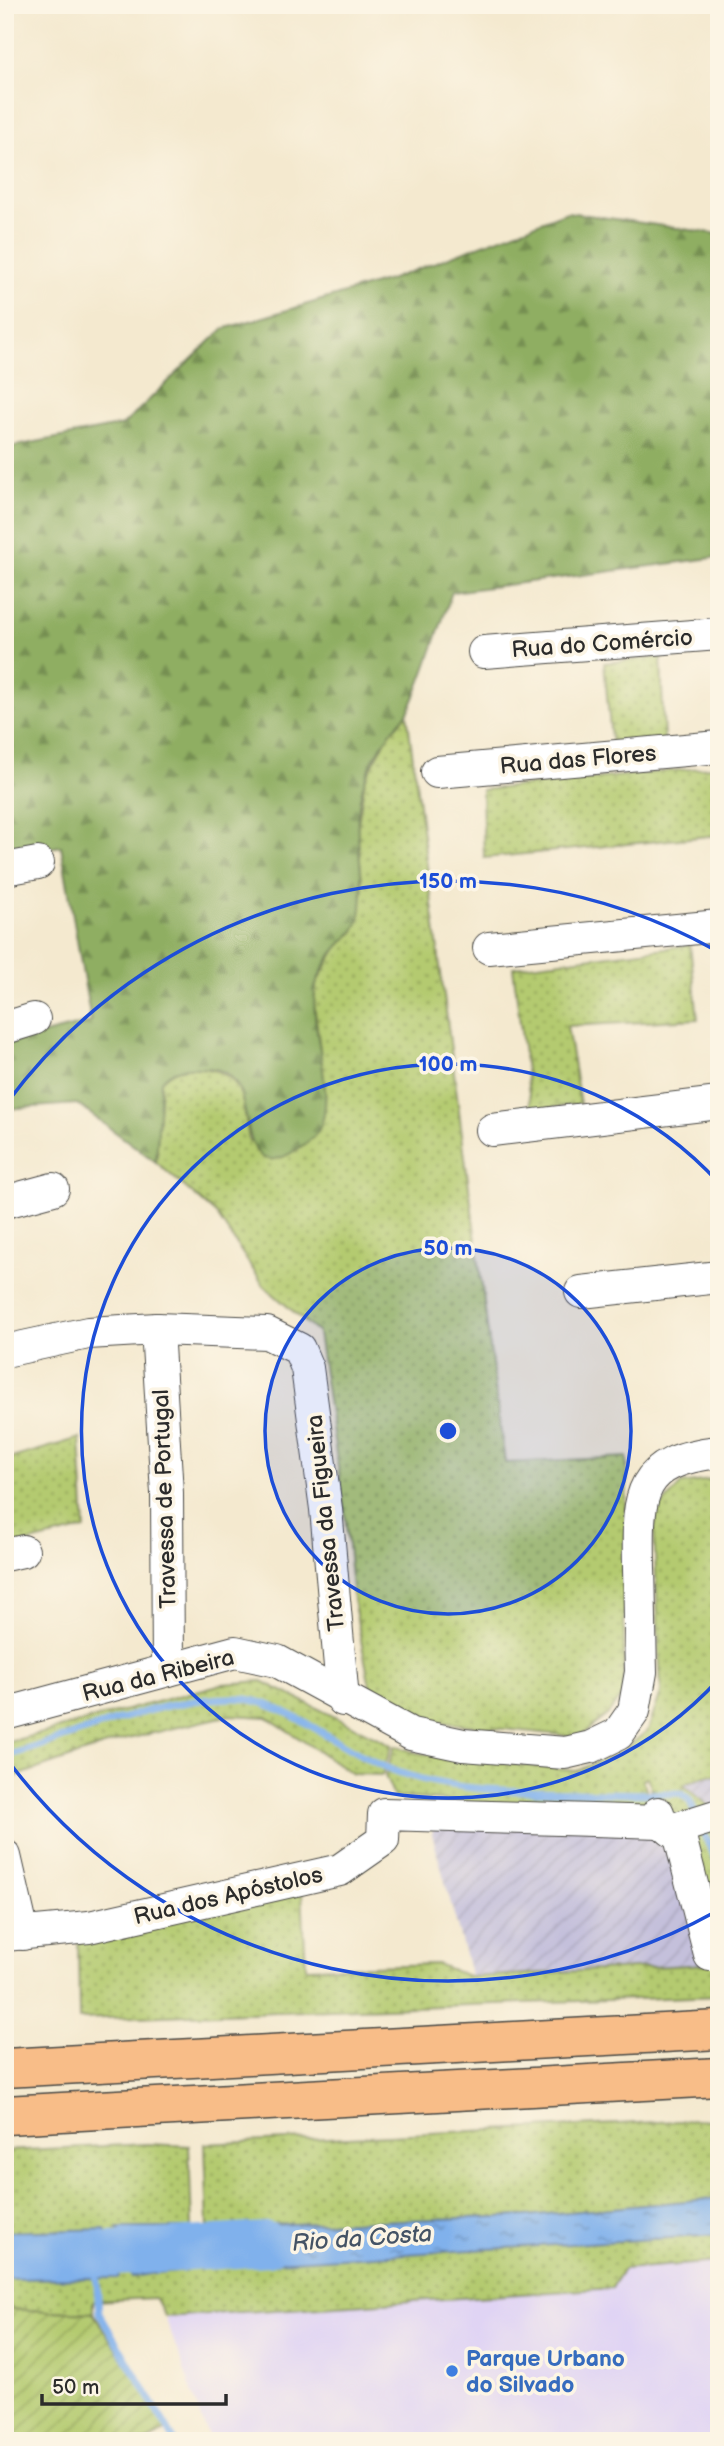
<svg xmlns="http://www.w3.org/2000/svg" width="724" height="2446" font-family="'Balsamiq Sans',sans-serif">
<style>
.built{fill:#e0d4f4}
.industrial{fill:url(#industrial-furrows)}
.grass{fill:url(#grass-dots);stroke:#707a4d;stroke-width:2}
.forest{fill:url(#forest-firs);stroke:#5d6c46;stroke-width:2}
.garden{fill:url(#garden-furrows);stroke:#707a4d;stroke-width:2}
.water{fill:url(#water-ripples);stroke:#566e8c;stroke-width:2}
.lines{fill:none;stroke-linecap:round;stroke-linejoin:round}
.stream{stroke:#80b1ec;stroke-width:7}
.river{stroke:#80b1ec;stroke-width:44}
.minor-casing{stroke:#494844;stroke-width:34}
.highway-casing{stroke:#494844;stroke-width:41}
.minor{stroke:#fff;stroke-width:32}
.highway{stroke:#f8bd88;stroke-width:38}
.ring{fill:none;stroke:#1d4ed8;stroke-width:3.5}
.shop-dot{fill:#3f7fe0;stroke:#fcf5e5;stroke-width:2.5}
.labels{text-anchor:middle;stroke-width:7;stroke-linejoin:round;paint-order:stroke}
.street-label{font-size:23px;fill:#2b2b2b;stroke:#fcf5e5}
.shop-label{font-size:23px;font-weight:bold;fill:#366cbe;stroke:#fcf5e5;text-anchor:start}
.water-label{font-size:24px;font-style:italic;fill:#445365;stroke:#fcf5e5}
.centre{fill:#1d4ed8;stroke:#fcf5e5;stroke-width:3.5}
.ring-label{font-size:21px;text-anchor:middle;font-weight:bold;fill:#1d4ed8;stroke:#fcf5e5;stroke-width:7;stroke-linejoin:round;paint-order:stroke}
</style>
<defs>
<pattern id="industrial-furrows" width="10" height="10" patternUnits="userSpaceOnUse" patternTransform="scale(1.75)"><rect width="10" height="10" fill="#c4c0db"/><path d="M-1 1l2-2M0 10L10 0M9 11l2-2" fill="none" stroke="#a9a5bc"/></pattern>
<pattern id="grass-dots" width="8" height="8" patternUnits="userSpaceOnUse" patternTransform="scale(1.75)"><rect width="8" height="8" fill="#b4ca6f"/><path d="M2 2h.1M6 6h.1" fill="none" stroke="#93a45b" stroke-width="1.8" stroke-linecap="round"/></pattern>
<pattern id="forest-firs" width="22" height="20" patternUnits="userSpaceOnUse" patternTransform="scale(1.75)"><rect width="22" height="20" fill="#8fae62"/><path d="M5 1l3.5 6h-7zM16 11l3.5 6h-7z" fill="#758e51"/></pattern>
<pattern id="garden-furrows" width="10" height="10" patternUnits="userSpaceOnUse" patternTransform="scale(1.75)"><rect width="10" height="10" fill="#b4ca6f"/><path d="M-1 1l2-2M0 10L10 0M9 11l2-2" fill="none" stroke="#93a45b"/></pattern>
<pattern id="water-ripples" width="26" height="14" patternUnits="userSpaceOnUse" patternTransform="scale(1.75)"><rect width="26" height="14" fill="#80b1ec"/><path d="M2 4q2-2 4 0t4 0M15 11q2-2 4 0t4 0" fill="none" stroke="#6990bf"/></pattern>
</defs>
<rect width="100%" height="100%" fill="#fcf5e5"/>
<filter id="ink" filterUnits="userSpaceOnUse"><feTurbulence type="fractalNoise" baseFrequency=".0143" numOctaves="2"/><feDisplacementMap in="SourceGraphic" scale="14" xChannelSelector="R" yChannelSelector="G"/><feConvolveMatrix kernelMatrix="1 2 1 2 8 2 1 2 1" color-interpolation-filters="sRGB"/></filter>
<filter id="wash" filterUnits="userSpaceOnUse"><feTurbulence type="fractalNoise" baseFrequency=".00686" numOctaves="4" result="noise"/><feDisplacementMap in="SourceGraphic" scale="28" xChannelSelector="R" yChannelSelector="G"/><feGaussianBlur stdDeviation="1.57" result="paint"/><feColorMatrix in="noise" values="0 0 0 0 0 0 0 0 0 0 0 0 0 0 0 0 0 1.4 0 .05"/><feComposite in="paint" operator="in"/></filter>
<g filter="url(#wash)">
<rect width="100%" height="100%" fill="#f4e9cf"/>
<!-- built -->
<polygon class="built" points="719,2262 719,2441 210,2441 165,2317 612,2288 622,2269"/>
<!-- industrial -->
<g class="industrial">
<polygon points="719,1775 719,1824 682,1785 705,1776"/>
<polygon points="440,1802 655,1815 707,1964 471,1977 432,1834"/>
</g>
<!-- grass -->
<g class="grass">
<polygon points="661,657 664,741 612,750 604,663"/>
<path d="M407 713 505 1463 627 1457 623 1695 608 1714 579 1737 420 1720 372 1696 353 1599 345 1514 318 1333 264 1286 217 1215 156 1162 161 1081C171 1070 181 1067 195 1068 246 1069 242 1100 249 1141L324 1111V1080L314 1004 316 984 338 946 354 932 363 890 357 830 365 779 389 735Z"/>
<polygon points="719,766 719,835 484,858 482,790"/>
<polygon points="690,945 698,1019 567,1026 580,1104 531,1110 513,967"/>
<polygon points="80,1438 85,1529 5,1548 5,1460"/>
<polygon points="719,1479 719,1775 705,1776 683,1785 713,1809 684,1818 661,1813 647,1777 642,1779 656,1815 394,1797 385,1776 395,1746 417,1753 576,1771 624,1750 648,1730 661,1692 654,1531 658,1510 681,1484"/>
<polygon points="262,1681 392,1745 382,1775 353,1774 267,1717 230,1715 115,1742 5,1780 5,1743 222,1684"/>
<polygon points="719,1824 719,1996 79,2019 78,1936 302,1892 306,1968 437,1964 471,1977 707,1964 688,1832"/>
<polygon points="719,2119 719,2198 526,2216 208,2227 205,2144"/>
<polygon points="147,2144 189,2146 192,2228 150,2229 151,2274 262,2262 719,2235 719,2262 623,2269 612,2288 165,2317 155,2298 93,2301 93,2313 5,2309 5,2151"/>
</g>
<!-- forest -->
<path class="forest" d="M567 212 719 234V557L452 592C438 631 426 674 408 712 404 719 397 725 391 732 377 751 364 776 360 799 352 839 368 880 359 920 356 932 348 936 340 945 331 954 319 974 316 986 306 1027 346 1111 310 1140 235 1200 256 1105 233 1079 223 1068 212 1068 199 1068 183 1067 172 1069 161 1081L156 1162 77 1104 5 1109V1044L91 1022 61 846 5 857V448L123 425 223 329 389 280Z"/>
<!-- garden -->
<polygon class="garden" points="5,2309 93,2313 169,2429 145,2441 5,2441"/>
<!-- water -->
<g class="water">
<polygon points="719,2198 719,2235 209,2266 208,2227 526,2216"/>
<polygon points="118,2228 192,2228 193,2267 132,2277"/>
<polygon points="105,2229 119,2278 5,2279 5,2232"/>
</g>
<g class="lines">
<!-- stream -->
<g class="stream">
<path d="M5 1756C79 1737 160 1696 237 1698 283 1699 345 1752 390 1769 448 1792 513 1791 574 1792 609 1793 645 1795 680 1793L689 1799 696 1815"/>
<polyline points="702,1829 719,1867"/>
<polyline points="96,2270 99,2313 175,2441"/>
</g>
<!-- river -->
<polyline class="river" points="5,2254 95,2255 267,2244"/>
</g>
</g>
<g filter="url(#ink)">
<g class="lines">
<defs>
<g id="minor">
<polyline points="484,652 719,634"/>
<polyline points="437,772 719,747"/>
<polyline points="5,869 38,863"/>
<polyline points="489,948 719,926"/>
<polyline points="5,1028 34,1019"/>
<polyline points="492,1130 719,1103"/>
<polyline points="5,1202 53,1189"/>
<polyline points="581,1292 719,1277"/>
<polyline points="157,1329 167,1493 168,1670"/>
<polyline points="5,1351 88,1333 157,1329 267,1333 299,1349 307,1368 326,1509 343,1700"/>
<polyline points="5,1555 23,1551"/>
<path d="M5 1714 235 1652 277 1661 411 1734 463 1745 565 1753 591 1747 618 1734 634 1711 641 1672C640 1638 640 1603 639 1569 638 1497 634 1461 719 1452"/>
<polyline points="661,1822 680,1837 710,1955"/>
<polyline points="671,1830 719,1815"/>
<polyline points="5,1856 23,1934"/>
<polyline points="5,1935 89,1927 340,1870 383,1840 384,1814 661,1822 658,1813"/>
</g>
<g id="highway">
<polyline points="5,2068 719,2030"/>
<polyline points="5,2115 719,2077"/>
</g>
</defs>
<!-- minor casing -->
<use href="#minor" class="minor-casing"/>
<!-- highway casing -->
<use href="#highway" class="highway-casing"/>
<!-- minor -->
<use href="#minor" class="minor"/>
<!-- highway -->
<use href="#highway" class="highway"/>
</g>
</g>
<!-- distance rings -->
<circle cx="448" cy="1431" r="183" fill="#1d4ed8" fill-opacity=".12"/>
<g class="ring">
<circle cx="448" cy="1431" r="183"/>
<path d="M719 1679A367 367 0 1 1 719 1183"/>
<path d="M715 1912A550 550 0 0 1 6 1758M6 1104A550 550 0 0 1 715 950"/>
</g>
<!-- markers -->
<circle class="shop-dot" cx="452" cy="2371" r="7"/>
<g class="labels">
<!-- street labels -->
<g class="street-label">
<text transform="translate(602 643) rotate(-4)" y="8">Rua do Comércio</text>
<text transform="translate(578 759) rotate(-5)" y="8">Rua das Flores</text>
<text transform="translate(164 1499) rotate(-92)" y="8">Travessa de Portugal</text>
<text transform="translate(325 1523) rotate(-96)" y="8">Travessa da Figueira</text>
<text transform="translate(158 1675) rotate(-14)" y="8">Rua da Ribeira</text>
<text transform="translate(228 1895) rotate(-13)" y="8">Rua dos Apóstolos</text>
</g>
<!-- shop labels -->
<g class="shop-label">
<text x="466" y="2366">Parque Urbano<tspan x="466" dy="26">do Silvado</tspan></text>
</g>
<!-- water labels -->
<g class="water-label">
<text transform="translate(362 2238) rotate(-4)" y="8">Rio da Costa</text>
</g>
</g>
<circle cx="448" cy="1431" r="10" class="centre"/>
<g class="ring-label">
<text x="448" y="888">150 m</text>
<text x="448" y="1071">100 m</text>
<text x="448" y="1255">50 m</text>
</g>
<!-- margin -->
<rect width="724" height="2446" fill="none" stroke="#fcf5e5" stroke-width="28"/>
<!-- scale -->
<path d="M42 2394v10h184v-10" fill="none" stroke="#2b2b2b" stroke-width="3.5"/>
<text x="52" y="2394" font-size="21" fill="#2b2b2b" stroke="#fcf5e5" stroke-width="5" paint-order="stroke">50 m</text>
</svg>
